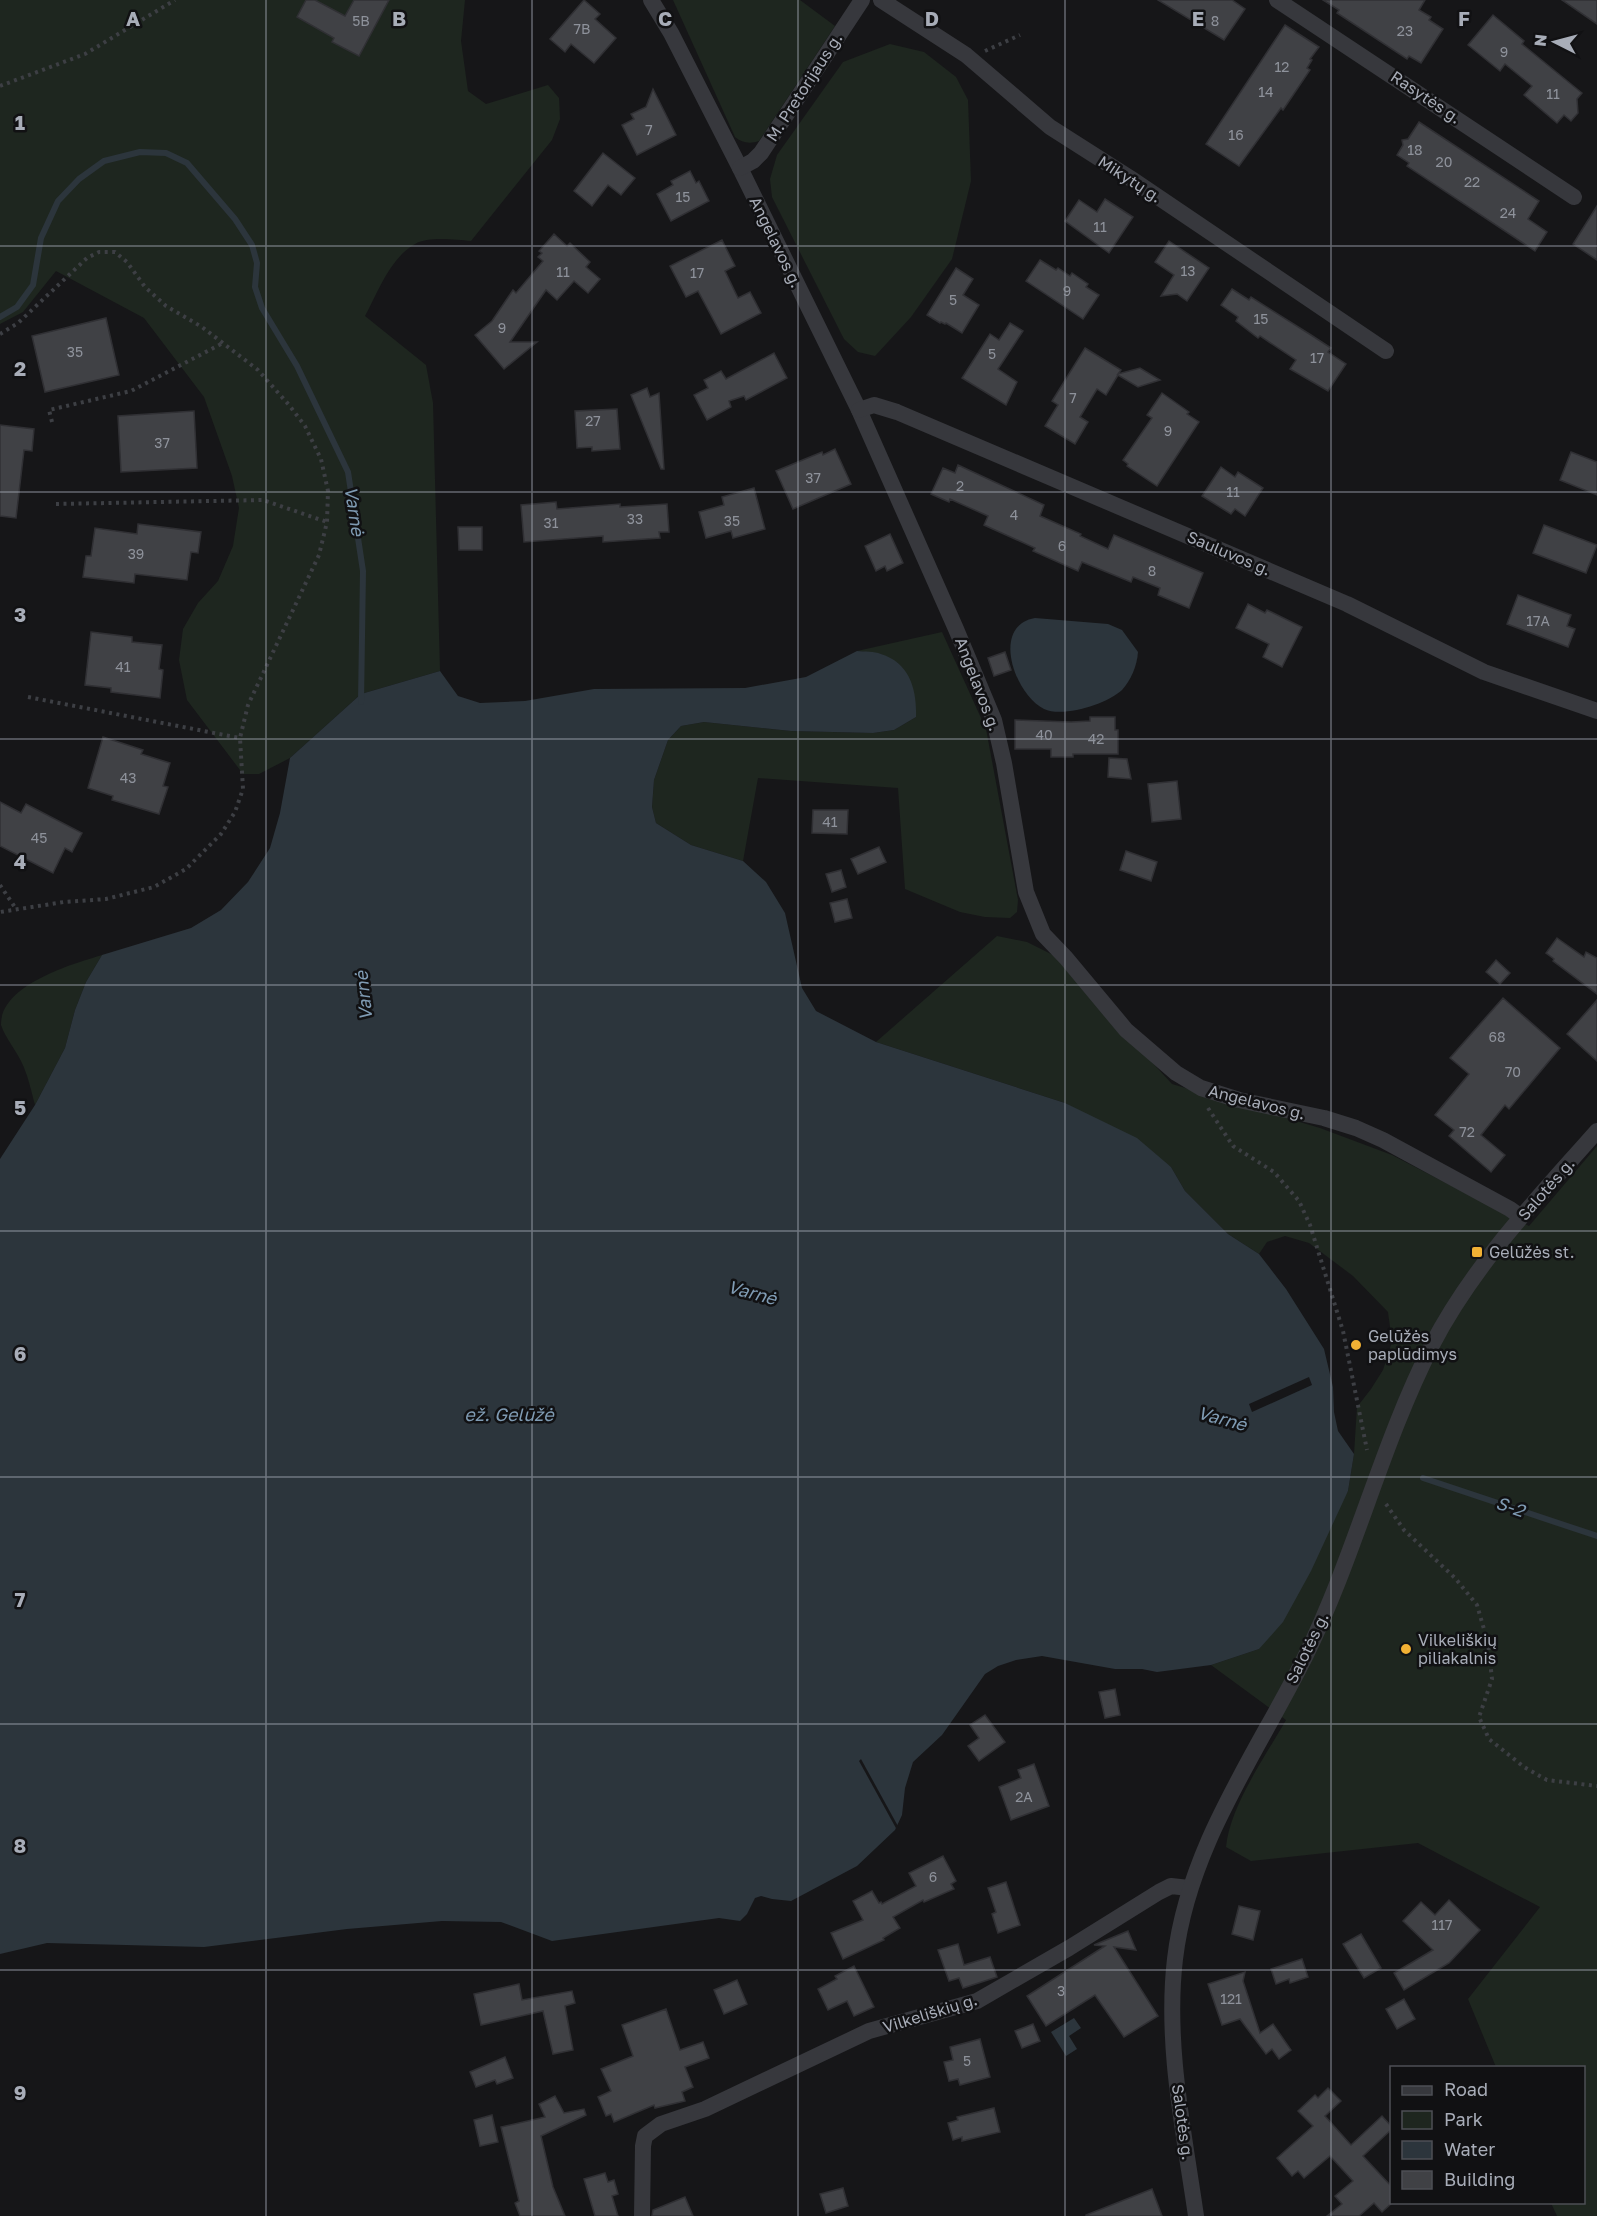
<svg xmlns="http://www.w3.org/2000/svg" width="1597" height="2216" font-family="'Golos Text',sans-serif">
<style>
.green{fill:#1e261f}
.water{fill:#2c353c}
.pier{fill:#161618}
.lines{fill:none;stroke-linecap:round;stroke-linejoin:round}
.stream{stroke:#2c353c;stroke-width:6}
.building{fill:#404145;stroke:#303034;stroke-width:1.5}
.path{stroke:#3d3f44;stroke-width:4;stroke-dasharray:3 4.5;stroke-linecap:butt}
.street{stroke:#37383d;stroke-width:16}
.grid{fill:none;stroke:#a8adb8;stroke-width:1.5;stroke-opacity:0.55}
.poi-dot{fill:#f2b134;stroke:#111113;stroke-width:2}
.labels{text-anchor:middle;stroke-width:5;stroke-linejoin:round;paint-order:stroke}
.number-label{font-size:14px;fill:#8e929b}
.street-label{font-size:16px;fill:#a8adb8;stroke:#111113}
.poi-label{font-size:16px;fill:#a8adb8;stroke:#111113;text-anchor:start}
.water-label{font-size:18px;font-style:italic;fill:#7f9bb3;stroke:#111113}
.grid-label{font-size:20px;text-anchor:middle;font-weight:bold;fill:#a8adb8;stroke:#111113;stroke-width:5;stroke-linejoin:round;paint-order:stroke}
</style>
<rect width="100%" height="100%" fill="#161618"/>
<!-- green -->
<g class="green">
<path d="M0 0H465L461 41 468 91 486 104 548 85 559 98 560 119 552 140 471 241C456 240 429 236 415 244 390 258 378 292 365 316L426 365 433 403 440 671 361 694 290 758 259 774H243L187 700 179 660 183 629 198 603 218 581 233 546 239 508 232 476 204 397 144 318 56 271 23 312 0 324Z"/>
<path d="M673 0H800L835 26 759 141C750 144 742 143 735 137Z"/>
<polygon points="890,44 924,52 956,77 968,100 971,181 952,259 911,317 875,356 858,352 844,339 772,197 770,179 777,155 843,62"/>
<polygon points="942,632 986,729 1018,900 1017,912 1010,918 985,917 960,912 905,889 898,788 758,778 743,861 691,845 656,823 652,807 654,780 668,740 681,726 704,722 791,731 873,733 894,730 916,717 898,663 881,654 857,651"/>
<path d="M997 936 1027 942 1053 955 1172 1084 1320 1128 1392 1155 1529 1226 1597 1146V2216H1557L1551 2203 1584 2202V2068L1496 2067 1468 1999 1540 1907 1418 1843 1251 1861 1226 1847C1230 1806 1265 1757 1286 1720L1211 1665 1259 1649 1348 1491 1354 1454 1357 1407 1371 1389 1383 1370 1392 1342 1388 1312 1353 1276 1309 1243 1285 1236 1267 1242 1259 1254 1228 1234 1185 1191 1171 1167 1065 1103 876 1042Z"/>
<path d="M102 955 86 982 75 1010 65 1048 35 1105C31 1090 28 1075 21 1061 15 1049 5 1037 1 1025 0 984 76 963 102 955Z"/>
</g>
<!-- water -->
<g class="water">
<path d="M1035 618 1108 624 1122 630 1138 652C1137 666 1131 680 1122 690 1107 704 1063 718 1044 709 1015 695 990 626 1035 618Z"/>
<path d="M857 651C865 652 874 651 881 654 910 663 917 690 916 717L894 730 873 733 791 731 704 722 681 726 668 740 654 780 652 807 656 823 691 845 743 861 766 882 785 913 802 988 816 1011 876 1042 1065 1103 1137 1138 1171 1167 1185 1191 1228 1234 1259 1254 1286 1289 1324 1349 1333 1387 1334 1412 1338 1431 1354 1454 1348 1491 1311 1571 1283 1622 1259 1649 1211 1665 1157 1672 1142 1669H1115L1042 1656 1016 1660 998 1666 985 1674 942 1735 913 1762 905 1788 902 1815 895 1830 857 1866 791 1901 772 1899 761 1896 755 1898 747 1914 740 1921 719 1918 552 1941 501 1922 442 1921 347 1929 204 1947 47 1943 0 1954V1159L35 1105 65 1048 75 1010 86 982 102 955 191 928 221 910 248 882 270 848 280 813 290 758 361 694 440 671 458 696 480 703 525 701 594 689 745 688 806 677Z"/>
<polygon points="1074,2018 1081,2028 1069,2036 1077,2049 1066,2056 1051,2032"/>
</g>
<!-- pier -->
<g class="pier">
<polygon points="1309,1377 1312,1385 1252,1412 1249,1404"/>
<polygon points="861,1759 899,1828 897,1830 859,1761"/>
</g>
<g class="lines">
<!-- stream -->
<g class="stream">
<polyline points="0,317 17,307 33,285 41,238 58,201 79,179 104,161 140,152 166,153 187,163 235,219 252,245 257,263 255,287 262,308 297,366 348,472 363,571 361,702"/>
<polyline points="1423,1478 1597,1536"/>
</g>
</g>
<!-- building -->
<g class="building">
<polygon points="306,0 315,0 345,16 354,0 389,0 359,56 332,42 334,38 297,17"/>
<polygon points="584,0 600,14 595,19 616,38 594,63 571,44 565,52 550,39"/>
<polygon points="1158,0 1232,0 1245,9 1224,40"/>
<polygon points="1323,0 1425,0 1419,10 1431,17 1429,20 1443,29 1421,63 1409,56 1407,59 1337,13 1339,10"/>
<polygon points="1562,0 1597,0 1597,24"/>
<polygon points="1493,15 1524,41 1522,44 1582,93 1577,99 1578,113 1571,121 1564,115 1557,123 1524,95 1532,86 1505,64 1500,71 1468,45"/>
<polygon points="1285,25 1319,47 1310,59 1312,60 1307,68 1310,70 1283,110 1281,108 1239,166 1206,144"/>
<polygon points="653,89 676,135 637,155 622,125 634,119 631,114 646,107"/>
<polygon points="1419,122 1539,201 1528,219 1547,232 1535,251 1407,166 1409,163 1397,155 1403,145 1402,140 1408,139"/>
<polygon points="603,153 635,178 621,195 608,185 592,206 574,191"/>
<polygon points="690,171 696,183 699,181 709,201 671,221 657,194 673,185 671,181"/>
<polygon points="1105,199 1133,217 1109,253 1065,221 1079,200 1097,212"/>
<polygon points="1597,206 1597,260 1573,244"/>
<polygon points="554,234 567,246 570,243 590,262 586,267 600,279 588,293 574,281 557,300 546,290 510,342 537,342 504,369 475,335 492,321 513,290 516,293 543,261 538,257 542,253 539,251"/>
<polygon points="722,240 735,266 725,271 738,298 750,292 761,313 721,334 698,291 686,297 670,266"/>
<polygon points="1169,241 1209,268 1187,301 1177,294 1161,296 1174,275 1155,262"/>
<polygon points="1040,260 1056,270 1058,268 1070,276 1072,273 1088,284 1086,287 1099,295 1083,319 1026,281"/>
<polygon points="956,268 973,279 963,295 979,305 962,333 946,323 945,324 941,322 940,323 927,315"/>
<polygon points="1232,289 1249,300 1251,297 1311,335 1331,348 1328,352 1346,364 1328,391 1290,369 1296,360 1260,336 1258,338 1236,321 1238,317 1221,305"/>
<polygon points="106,318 119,375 45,392 32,336"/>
<polygon points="1010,323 1023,331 998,369 1017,382 1006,405 962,378 990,334 999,340"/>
<polygon points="1085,348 1121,370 1118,374 1140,368 1160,380 1138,387 1118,375 1106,395 1097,389 1080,417 1088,422 1075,444 1045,426 1058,405 1052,401"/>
<polygon points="774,353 787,378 746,400 744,396 729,401 731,407 707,420 694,395 708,388 704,380 721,371 726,379"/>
<polygon points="647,388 650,397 659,393 664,469 661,469 631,395"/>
<polygon points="1162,393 1189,412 1187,414 1199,422 1157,486 1127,466 1128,464 1123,460 1152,418 1147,415"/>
<polygon points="617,409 620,449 592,451 592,447 577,448 575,411"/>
<polygon points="194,411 197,468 121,472 118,416"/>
<polygon points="0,425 34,429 32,451 24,450 16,518 0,516"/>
<polygon points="835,449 851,484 793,509 776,471 822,452 823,455"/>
<polygon points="1571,452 1597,462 1597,495 1560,480"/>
<polygon points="958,465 1044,505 1040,516 1081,534 1080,536 1108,549 1114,535 1203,573 1189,608 1158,595 1160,588 1133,577 1131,582 1082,562 1078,571 1033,551 1035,548 984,525 988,516 950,499 949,502 931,494 943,468 955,473"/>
<polygon points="1221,467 1235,477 1238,472 1263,488 1245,516 1235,509 1231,514 1202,496"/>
<polygon points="754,488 765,529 733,538 731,531 706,538 699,512 724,505 722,497"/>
<polygon points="556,502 557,509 620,504 620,507 667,504 669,532 659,532 660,538 603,542 603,536 524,542 521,505"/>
<polygon points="138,524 201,532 198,553 191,552 187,580 135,574 134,583 83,577 86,556 91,556 95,528 137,534"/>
<polygon points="1544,525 1597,545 1586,573 1533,553"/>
<polygon points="458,527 482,527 482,550 459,550"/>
<polygon points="890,534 903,563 887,571 885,566 876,571 865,546"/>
<polygon points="1518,595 1571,615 1567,626 1575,629 1568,647 1507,624"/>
<polygon points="1248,604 1265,613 1267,610 1302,627 1282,667 1263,657 1269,644 1236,628"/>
<polygon points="91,632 132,637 132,642 162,645 159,669 163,670 160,698 111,692 111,688 85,685"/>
<polygon points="1005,652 1011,670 994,676 988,658"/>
<polygon points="1090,717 1115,717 1115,730 1118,730 1118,754 1073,754 1073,757 1051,757 1051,749 1015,749 1015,720 1071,722 1090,721"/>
<polygon points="103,737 143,750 141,754 170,763 163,786 168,787 159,814 112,800 113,796 88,788"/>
<polygon points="1109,758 1127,759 1131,779 1108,777"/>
<polygon points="1177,781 1181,819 1152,822 1148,784"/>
<polygon points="0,802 21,813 26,804 82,833 72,852 65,848 53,873 0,846"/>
<polygon points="813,810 848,810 847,834 812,833"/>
<polygon points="879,847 886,862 858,874 851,859"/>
<polygon points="1126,851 1157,862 1151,881 1120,870"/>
<polygon points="841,870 846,887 832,892 826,874"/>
<polygon points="847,899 852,918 835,922 830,903"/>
<polygon points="1557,938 1584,957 1586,952 1597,958 1597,994 1553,961 1554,959 1546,953"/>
<polygon points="1496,960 1510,973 1500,984 1486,972"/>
<polygon points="1503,998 1560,1048 1509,1109 1505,1105 1481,1135 1505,1155 1491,1172 1449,1136 1454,1130 1435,1115 1469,1074 1450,1058"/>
<polygon points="1597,1000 1597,1061 1567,1034"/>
<polygon points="1115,1689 1120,1715 1105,1718 1099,1692"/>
<polygon points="985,1715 1005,1742 979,1761 968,1746 979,1738 970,1725"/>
<polygon points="1034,1764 1049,1806 1011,1820 999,1787 1021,1778 1018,1770"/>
<polygon points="943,1856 956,1881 951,1884 954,1889 924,1902 923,1900 893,1917 900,1928 883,1938 884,1940 843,1959 831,1933 863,1920 853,1901 872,1891 879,1903 881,1902 882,1904 916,1886 909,1873"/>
<polygon points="1006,1882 1020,1925 998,1933 992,1914 996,1912 988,1888"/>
<polygon points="1449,1900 1480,1930 1449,1963 1404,1990 1394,1973 1433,1950 1403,1921 1421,1902 1435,1915"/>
<polygon points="1239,1906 1260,1911 1253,1940 1232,1934"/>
<polygon points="1128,1931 1136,1950 1114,1947 1158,2016 1124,2037 1095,1995 1046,2026 1027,1996 1105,1946 1094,1945"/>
<polygon points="1361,1934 1381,1968 1364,1978 1343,1944"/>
<polygon points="958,1944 964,1965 990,1957 997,1977 963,1988 959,1978 949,1981 938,1950"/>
<polygon points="1302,1959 1308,1977 1290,1983 1289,1979 1276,1984 1271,1969"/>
<polygon points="854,1966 874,2007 854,2016 847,2001 828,2010 818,1989 837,1979 835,1976"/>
<polygon points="1245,1972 1243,1981 1260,2033 1273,2024 1291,2050 1279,2059 1272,2049 1266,2054 1240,2019 1222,2025 1208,1984"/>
<polygon points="737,1980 747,2004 724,2014 714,1990"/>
<polygon points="519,1984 522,2000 572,1991 575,2003 565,2006 573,2050 553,2054 543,2011 481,2025 474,1994"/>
<polygon points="1404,1999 1415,2019 1397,2029 1386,2009"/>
<polygon points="666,2009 680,2050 703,2042 709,2058 685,2067 693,2087 682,2092 685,2101 655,2108 654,2105 614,2122 611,2114 606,2116 598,2097 611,2091 601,2069 633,2056 622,2025"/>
<polygon points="1033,2024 1040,2041 1022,2048 1015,2031"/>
<polygon points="980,2039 990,2077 960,2085 958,2079 949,2081 944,2062 953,2060 950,2047"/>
<polygon points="505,2057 513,2078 497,2084 495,2080 476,2087 470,2072"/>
<polygon points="1328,2088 1341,2101 1325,2116 1351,2145 1382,2116 1392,2127 1392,2129 1363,2156 1392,2187 1392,2203 1382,2212 1374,2203 1359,2216 1327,2216 1342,2204 1335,2196 1353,2181 1330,2156 1304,2178 1298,2171 1292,2176 1277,2158 1313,2126 1298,2111 1315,2095 1318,2098"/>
<polygon points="555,2096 564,2113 584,2109 586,2115 541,2136 553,2187 565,2216 520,2216 515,2203 519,2201 501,2127 545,2117 539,2104"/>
<polygon points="994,2108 1000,2132 962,2141 962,2137 953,2140 948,2123 958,2120 957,2117"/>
<polygon points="492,2115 498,2142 480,2146 474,2120"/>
<polygon points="605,2173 608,2182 614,2180 618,2194 612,2196 618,2216 595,2216 584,2179"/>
<polygon points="843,2188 848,2206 826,2213 820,2194"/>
<polygon points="1152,2189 1162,2216 1086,2216 1086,2215"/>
<polygon points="685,2197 693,2216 652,2216 653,2210"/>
</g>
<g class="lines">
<!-- path -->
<g class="path">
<polyline points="985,51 1020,35"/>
<polyline points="0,86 85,54 175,0"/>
<polyline points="0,334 18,323 87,258 99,252 115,252 127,262 145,287 166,306 202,327 258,370 289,405 305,426 321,459 328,491 327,522 319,555 248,705 240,738 243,789 235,812 221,834 186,869 154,887 106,899 64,902 0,912"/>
<polyline points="52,422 49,410 131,391 223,343"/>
<polyline points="56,504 263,500 327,522"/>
<polyline points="28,697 240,738"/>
<polyline points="0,885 16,909"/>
<polyline points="1208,1108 1233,1146 1274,1172 1299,1201 1310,1225 1343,1331 1367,1450"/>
<polyline points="1386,1504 1404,1530 1455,1578 1477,1605 1488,1643 1492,1679 1479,1717 1489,1739 1524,1767 1547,1780 1597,1786"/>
</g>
<!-- street -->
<g class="street">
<polyline points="651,0 671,33 740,168 859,410 956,629 994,720 1004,763 1026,892 1043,934 1066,958 1126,1030 1176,1073 1201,1088 1239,1100 1324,1118 1356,1128 1383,1140 1510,1209 1521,1217"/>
<polyline points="881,0 966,55 1050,127 1130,178 1386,351"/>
<polyline points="1277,0 1574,197"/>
<polyline points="740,168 753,161 761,153 862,0"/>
<polyline points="859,410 874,405 897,412 1347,604 1484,672 1597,711"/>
<polyline points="642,2216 643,2146 645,2136 661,2124 705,2109 869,2031 977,2001 1069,1948 1159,1892 1171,1886 1189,1888"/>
<path d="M1196 2216C1184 2132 1165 2044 1175 1959 1188 1847 1256 1755 1305 1657 1355 1556 1381 1445 1432 1345 1474 1264 1538 1198 1597 1131"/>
</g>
</g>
<!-- grid -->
<path class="grid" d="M266 0V2216M532 0V2216M798 0V2216M1065 0V2216M1331 0V2216M0 246H1597M0 492H1597M0 739H1597M0 985H1597M0 1231H1597M0 1477H1597M0 1724H1597M0 1970H1597"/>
<!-- markers -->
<g class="poi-dot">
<rect x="1471" y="1246" width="12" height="12" rx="3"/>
<circle cx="1356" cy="1345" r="6"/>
<circle cx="1406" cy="1649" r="6"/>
</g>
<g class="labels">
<!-- number labels -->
<g class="number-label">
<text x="361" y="26">5B</text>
<text x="1215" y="26">8</text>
<text x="582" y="34">7B</text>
<text x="1405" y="36">23</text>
<text x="1504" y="57">9</text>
<text x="1282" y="72">12</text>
<text x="1266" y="97">14</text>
<text x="1553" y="99">11</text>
<text x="649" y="135">7</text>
<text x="1236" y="140">16</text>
<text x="1415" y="155">18</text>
<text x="1444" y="167">20</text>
<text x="1472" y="187">22</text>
<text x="683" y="202">15</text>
<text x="1508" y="218">24</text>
<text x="1100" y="232">11</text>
<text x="1188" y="276">13</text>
<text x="563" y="277">11</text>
<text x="697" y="278">17</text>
<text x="1067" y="296">9</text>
<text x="953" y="305">5</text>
<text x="1261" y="324">15</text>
<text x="502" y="333">9</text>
<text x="75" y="357">35</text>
<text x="992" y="359">5</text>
<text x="1317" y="363">17</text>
<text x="1073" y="403">7</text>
<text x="593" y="426">27</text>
<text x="1168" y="436">9</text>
<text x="162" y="448">37</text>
<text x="813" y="483">37</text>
<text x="960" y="491">2</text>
<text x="1233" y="497">11</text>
<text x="1014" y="520">4</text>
<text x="635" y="524">33</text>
<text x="732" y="526">35</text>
<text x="551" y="528">31</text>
<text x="1062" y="551">6</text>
<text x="136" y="559">39</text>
<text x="1152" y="576">8</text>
<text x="1538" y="626">17A</text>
<text x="123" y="672">41</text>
<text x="1044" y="740">40</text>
<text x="1096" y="744">42</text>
<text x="128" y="783">43</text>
<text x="830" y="827">41</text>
<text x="39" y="843">45</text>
<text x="1497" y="1042">68</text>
<text x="1513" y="1077">70</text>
<text x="1467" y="1137">72</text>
<text x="1024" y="1802">2A</text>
<text x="933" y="1882">6</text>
<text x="1442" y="1930">117</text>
<text x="1061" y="1996">3</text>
<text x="1231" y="2004">121</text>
<text x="967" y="2066">5</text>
</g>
<!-- street labels -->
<g class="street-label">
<text transform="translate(804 87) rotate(-57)" y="6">M. Pretorijaus g.</text>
<text transform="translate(1426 97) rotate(34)" y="6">Rasytės g.</text>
<text transform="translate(1130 179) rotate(33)" y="6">Mikytų g.</text>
<text transform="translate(776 242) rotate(64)" y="6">Angelavos g.</text>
<text transform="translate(1229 553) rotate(23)" y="6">Sauluvos g.</text>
<text transform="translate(978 684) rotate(69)" y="6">Angelavos g.</text>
<text transform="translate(1257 1102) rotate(14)" y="6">Angelavos g.</text>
<text transform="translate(1546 1189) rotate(-49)" y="6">Salotės g.</text>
<text transform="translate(1307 1648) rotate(-64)" y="6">Salotės g.</text>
<text transform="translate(930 2013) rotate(-17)" y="6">Vilkeliškių g.</text>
<text transform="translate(1183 2122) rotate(82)" y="6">Salotės g.</text>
</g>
<!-- poi labels -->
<g class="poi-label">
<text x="1489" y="1258">Gelūžės st.</text>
<text x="1368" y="1342">Gelūžės<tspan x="1368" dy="18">paplūdimys</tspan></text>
<text x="1418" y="1646">Vilkeliškių<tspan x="1418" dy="18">piliakalnis</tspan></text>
</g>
<!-- water labels -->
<g class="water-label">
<text transform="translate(354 511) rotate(81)" y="6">Varnė</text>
<text transform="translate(364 996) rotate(-96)" y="6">Varnė</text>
<text transform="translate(752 1293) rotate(15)" y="6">Varnė</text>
<text x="509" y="1421">ež. Gelūžė</text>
<text transform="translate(1222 1419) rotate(15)" y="6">Varnė</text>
<text transform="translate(1510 1507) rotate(19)" y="6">S-2</text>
</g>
</g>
<g class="grid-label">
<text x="133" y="26">A</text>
<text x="399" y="26">B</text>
<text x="665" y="26">C</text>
<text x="932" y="26">D</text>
<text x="1198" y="26">E</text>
<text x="1464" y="26">F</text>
<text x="20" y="130">1</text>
<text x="20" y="376">2</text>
<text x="20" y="622">3</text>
<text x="20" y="869">4</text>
<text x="20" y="1115">5</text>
<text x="20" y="1361">6</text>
<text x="20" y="1607">7</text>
<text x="20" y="1853">8</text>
<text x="20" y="2100">9</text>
</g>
<!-- legend -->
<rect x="1390" y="2066" width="195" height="138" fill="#111113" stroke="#4d4f55" stroke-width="1.5"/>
<rect x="1402" y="2086" width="30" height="9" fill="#37383d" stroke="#4d4f55" stroke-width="1.5"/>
<text x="1444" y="2096" font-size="18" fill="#a8adb8">Road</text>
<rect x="1402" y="2111" width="30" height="18" fill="#1e261f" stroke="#4d4f55" stroke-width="1.5"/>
<text x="1444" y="2126" font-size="18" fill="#a8adb8">Park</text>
<rect x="1402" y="2141" width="30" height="18" fill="#2c353c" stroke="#4d4f55" stroke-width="1.5"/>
<text x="1444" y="2156" font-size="18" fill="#a8adb8">Water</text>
<rect x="1402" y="2171" width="30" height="18" fill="#404145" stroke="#4d4f55" stroke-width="1.5"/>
<text x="1444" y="2186" font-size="18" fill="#a8adb8">Building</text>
<!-- north arrow -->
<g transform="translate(1555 42) rotate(276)" stroke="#111113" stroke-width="4.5" paint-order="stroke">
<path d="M0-4.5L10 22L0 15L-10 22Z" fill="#a8adb8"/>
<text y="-9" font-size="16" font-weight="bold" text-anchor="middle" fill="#a8adb8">N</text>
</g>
</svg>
